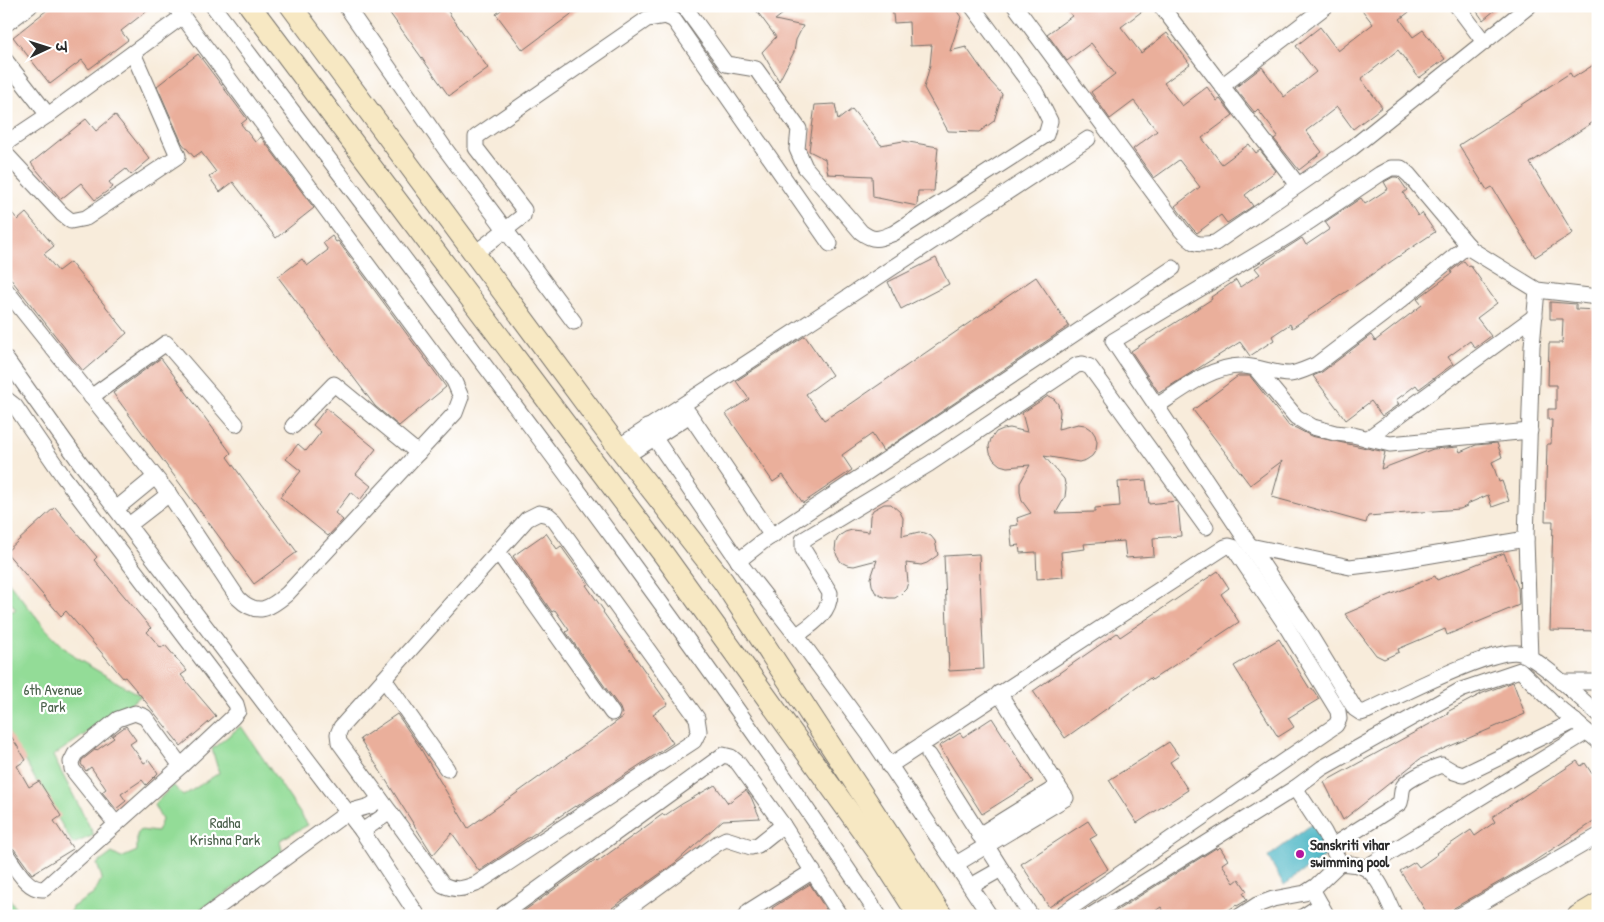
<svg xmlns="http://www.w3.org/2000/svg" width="1604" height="922" font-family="'Patrick Hand','Playpen Sans Deva',sans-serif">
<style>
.green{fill:#93dc97;stroke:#5f8461}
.water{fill:#48b5c4;stroke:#3a7078}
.building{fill:#eaaf9b}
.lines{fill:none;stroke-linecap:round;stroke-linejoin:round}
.street-casing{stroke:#736f69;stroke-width:17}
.secondary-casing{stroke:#736f69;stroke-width:23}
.street{stroke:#fff;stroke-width:15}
.secondary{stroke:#f7e8c3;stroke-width:21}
.poi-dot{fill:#b5179e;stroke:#fff;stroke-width:2}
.labels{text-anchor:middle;stroke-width:4.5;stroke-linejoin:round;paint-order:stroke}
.park-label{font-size:15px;fill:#4a604b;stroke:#fff}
.poi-label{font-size:15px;font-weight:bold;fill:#2b2b2b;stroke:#fff;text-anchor:start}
</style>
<rect width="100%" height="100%" fill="#fff"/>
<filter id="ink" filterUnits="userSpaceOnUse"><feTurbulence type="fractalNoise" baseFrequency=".02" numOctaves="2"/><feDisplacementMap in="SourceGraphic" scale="10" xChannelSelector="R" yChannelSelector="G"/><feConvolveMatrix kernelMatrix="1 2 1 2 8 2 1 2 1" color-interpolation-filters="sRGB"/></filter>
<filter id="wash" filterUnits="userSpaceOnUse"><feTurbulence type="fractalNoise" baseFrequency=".0096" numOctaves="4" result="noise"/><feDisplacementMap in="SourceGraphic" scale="20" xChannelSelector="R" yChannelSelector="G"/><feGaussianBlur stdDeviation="1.12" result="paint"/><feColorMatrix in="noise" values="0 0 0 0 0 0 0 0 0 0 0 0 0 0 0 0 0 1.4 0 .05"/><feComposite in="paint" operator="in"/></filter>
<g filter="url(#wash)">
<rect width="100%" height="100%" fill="#f8ecdb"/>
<!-- green -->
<g class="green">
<polygon points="6,579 46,629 74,657 141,696 53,756 94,835 73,844 6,729 6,612 16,610 6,597"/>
<polygon points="241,726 308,825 280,840 283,856 190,916 69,916 72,907 94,894 102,878 97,864 112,853 121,858 137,851 137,835 140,830 157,832 162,820 154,805 173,785 183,796 219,773 212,749"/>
<polygon points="6,893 20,915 6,916"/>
</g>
<!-- water -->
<polygon class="water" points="1315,822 1331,852 1284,885 1268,857"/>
<g id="blocks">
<!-- building -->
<g class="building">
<polygon points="52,6 153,6 121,31 128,40 89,69 82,60 50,84 13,37"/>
<polygon points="396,6 444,6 488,68 449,96 389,12"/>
<polygon points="506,6 582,6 523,50 496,14"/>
<polygon points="753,6 793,6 775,20 803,26 796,40 794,52 779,81 762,52 776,37"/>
<polygon points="892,6 953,6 961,17 950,51 966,47 990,81 1002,94 994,121 979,132 948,131 924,88 930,65 932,45 910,46 909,22 894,23"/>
<polygon points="1065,6 1149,6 1121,27 1141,53 1167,33 1190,64 1164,83 1182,106 1207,87 1217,101 1220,99 1233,115 1202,138 1222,164 1249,144 1256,153 1260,150 1276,171 1245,195 1253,206 1227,223 1221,215 1197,233 1192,228 1175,206 1200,187 1179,160 1154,178 1133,149 1157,131 1134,101 1110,119 1091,92 1115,74 1091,43 1067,61 1047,34 1072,16"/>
<polygon points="1359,6 1417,6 1400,19 1413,37 1423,30 1445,59 1419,78 1398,50 1361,79 1382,107 1353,129 1337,107 1306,131 1322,152 1299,170 1274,139 1278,136 1258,110 1255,113 1235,88 1262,67 1284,97 1316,72 1296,46 1320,27 1338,51 1373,24"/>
<polygon points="1473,6 1500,6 1483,20"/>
<polygon points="198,54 247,119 241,124 255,142 261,137 314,208 276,238 233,182 220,192 209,177 216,172 201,152 194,157 182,143 157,86"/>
<polygon points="1598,62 1598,119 1530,163 1573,233 1535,257 1492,187 1487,190 1459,145 1570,73 1573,78"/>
<polygon points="835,104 838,120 852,109 881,145 903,141 938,147 934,191 918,191 917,206 873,197 872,176 828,174 825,159 809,151 815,105"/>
<polygon points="115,115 150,159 131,175 126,169 109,182 113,187 95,200 81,183 61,199 31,163 86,119 96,131"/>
<polygon points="1393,177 1397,177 1400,180 1407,190 1403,193 1418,216 1422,213 1435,232 1292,328 1290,324 1272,336 1274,340 1250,356 1240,342 1159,393 1131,351 1212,299 1211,297 1236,280 1240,287 1260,274 1255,268 1302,238 1306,245 1330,229 1325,222 1361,198 1365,204 1388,189 1384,182"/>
<polygon points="6,206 18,220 26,213 54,246 44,254 58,271 70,262 127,333 83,371 6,273"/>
<polygon points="332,236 336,242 338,241 446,387 399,426 375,406 278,277 302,259 307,266 328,250 323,243"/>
<polygon points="936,258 949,284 901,309 888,282"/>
<polygon points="1464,261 1468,266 1470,265 1497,303 1477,318 1491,336 1475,348 1470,341 1448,357 1453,364 1419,389 1416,385 1396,400 1399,404 1382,416 1371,401 1346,420 1313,376 1322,372 1371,335 1375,341 1422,305 1417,299 1452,273 1451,271"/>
<polygon points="1036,277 1069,326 883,451 872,434 842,455 852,470 803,503 783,475 773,482 726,414 749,399 736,381 805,336 832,375 806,394 824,420 841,409 842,410"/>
<polygon points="1550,302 1576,304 1576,309 1598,310 1598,631 1550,630 1553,521 1545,521 1547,444 1551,444 1552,420 1548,420 1548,409 1556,409 1556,385 1548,385 1549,343 1562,343 1563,319 1550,319"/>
<polygon points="161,358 231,453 227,457 297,552 254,584 113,393"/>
<polygon points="1238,376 1250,376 1289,426 1296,428 1311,436 1385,452 1381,469 1433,449 1458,447 1460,452 1476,445 1497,443 1502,457 1492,462 1499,482 1502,481 1509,501 1492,507 1488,495 1467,504 1467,506 1460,509 1368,516 1366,523 1272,497 1282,461 1250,485 1193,410"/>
<polygon points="1048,396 1054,399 1058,404 1060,412 1058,429 1078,424 1085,425 1091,429 1095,435 1097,442 1096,450 1092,456 1086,460 1079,462 1044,456 1064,479 1066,488 1065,497 1056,513 1095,512 1095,508 1120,506 1118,482 1146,480 1149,504 1176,501 1178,505 1181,536 1153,538 1154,556 1126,558 1124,541 1084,544 1085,549 1061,552 1063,577 1037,579 1036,552 1020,553 1019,545 1012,546 1010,526 1018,525 1017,518 1031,513 1022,501 1020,492 1020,483 1030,465 1007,467 1000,465 994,460 990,453 989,446 991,439 996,432 1003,429 1010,428 1027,432 1022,413"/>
<polygon points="326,408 376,449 356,474 371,486 360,500 351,492 335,513 343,520 328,536 280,497 301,471 286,459 298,444 306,451 321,432 313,425"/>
<polygon points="884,504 891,504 900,512 903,518 902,536 919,532 925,533 931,536 935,541 938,555 927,563 921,565 906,563 908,582 906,589 901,594 895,598 888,598 881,596 875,592 872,585 871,578 877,560 854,566 847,565 841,562 837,556 835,550 836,542 839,536 845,532 852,530 869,532 870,516 873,510"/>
<polygon points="55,507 97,557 94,560 151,628 147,632 161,648 165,645 187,671 181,675 216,716 181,746 141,696 125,677 123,678 66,611 61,616 6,552"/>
<polygon points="546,533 557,549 561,546 565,552 588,584 586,585 604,611 603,612 668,704 653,714 673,743 576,807 575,806 479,871 452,833 433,855 360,739 397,714 419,746 468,828 623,717 620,708 566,632 569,630 555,610 552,612 513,556"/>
<polygon points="1504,553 1518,588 1519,605 1447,635 1445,629 1398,649 1399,652 1384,659 1376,655 1345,614 1435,576 1437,580"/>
<polygon points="979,554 984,669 949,671 944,556"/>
<polygon points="1218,571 1229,588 1221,594 1239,622 1152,680 1150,678 1065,738 1033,691 1117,633 1120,637"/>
<polygon points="1279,639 1310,689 1312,688 1319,699 1288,718 1294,727 1278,737 1234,666"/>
<polygon points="1513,682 1525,714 1420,759 1343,820 1324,782 1448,714 1447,712 1483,693"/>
<polygon points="992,718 1033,782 982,814 939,746 960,733 963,737"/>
<polygon points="126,726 136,740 130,744 144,763 149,760 158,773 146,785 142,780 121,794 126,801 116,809 102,792 106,789 91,767 86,771 81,764 82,760 96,749 97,750 114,738 112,736"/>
<polygon points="6,728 26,760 17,766 29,787 39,781 61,816 54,821 73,849 32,874 14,849 6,845"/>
<polygon points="1169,742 1179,756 1170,762 1188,790 1137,823 1109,780"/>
<polygon points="1577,761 1581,766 1585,763 1598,783 1598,819 1524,868 1454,908 1450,916 1429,916 1400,871 1415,862 1419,867 1438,854 1437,853 1471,830 1475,836 1495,822 1492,817"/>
<polygon points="715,785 728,803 746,790 751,797 760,818 723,820 675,863 612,908 607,916 517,916 595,860 597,862 663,814 664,816 682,804"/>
<polygon points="1088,821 1097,835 1090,839 1108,869 1049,907 1021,864"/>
<polygon points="1220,847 1228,860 1222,864 1234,883 1239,879 1247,891 1243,893 1247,900 1237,906 1236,905 1220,916 1167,916 1161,907 1148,916 1108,916 1216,848 1217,850"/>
<polygon points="810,884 830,916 776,916 772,908"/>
</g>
</g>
</g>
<g filter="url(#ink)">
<use href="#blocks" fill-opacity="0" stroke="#736f69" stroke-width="1"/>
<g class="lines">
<defs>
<g id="street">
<path d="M213 6C439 306 671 603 879 916"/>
<polyline points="346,6 446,150 574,322"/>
<path d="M684 6 726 64 756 69 799 129 797 149 805 167 861 232C874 242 879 239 894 233L1046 135 1050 121 1035 91 972 6"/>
<path d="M1015 6 1181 230C1193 244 1196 246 1215 243L1352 148 1529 6"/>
<polyline points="1161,6 1222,86 1326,6"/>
<polyline points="1457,6 1484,42"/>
<polyline points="6,24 30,6"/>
<polyline points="6,61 48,115"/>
<polyline points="1222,86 1298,185"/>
<polyline points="6,143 48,115 183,16"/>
<polyline points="6,154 62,214 71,221 86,218 178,156 133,53"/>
<polyline points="474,254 523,216 524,210 476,148 476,137 647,19 665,16 674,20 830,244"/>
<path d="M6 290 169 494 238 598C257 617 269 609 287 594L455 413 461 397 454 381 175 6"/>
<path d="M1598 297 1537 290 1472 250 1409 175 1401 168H1391L1380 174 1291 234 1113 341 1311 637 1355 709 1361 713 1367 711C1394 699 1499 643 1523 654 1546 664 1578 697 1598 714"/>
<polyline points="6,359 79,461 362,831 418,916"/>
<polyline points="1255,368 1296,417 1313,427 1335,433 1353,435 1390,444 1530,431"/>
<polyline points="91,397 166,343 236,424"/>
<path d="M6 399 15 406 63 476 236 704 238 711 233 717 181 766 44 889C27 891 15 866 6 854"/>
<path d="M1157 406C1181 390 1214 364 1244 366 1259 367 1275 374 1290 374 1299 373 1308 368 1316 365L1394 306 1468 245"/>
<polyline points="690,415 772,536"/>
<polyline points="293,426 334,384 418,453"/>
<polyline points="647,427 744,569 802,643 873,740 990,916"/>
<polyline points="1367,439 1535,316"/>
<polyline points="618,447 828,310 1088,139"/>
<polyline points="626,456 690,415 684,407"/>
<polyline points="116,509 155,477"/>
<path d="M539 513 548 515 555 521 697 718 699 731 694 741 476 884C463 889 456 891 443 885L339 742 338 734 341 727 527 519Z"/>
<polyline points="129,525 169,494"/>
<polyline points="1250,546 1350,567 1390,562 1526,539"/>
<polyline points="498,552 612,713"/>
<polyline points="738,561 761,543 1173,268"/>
<path d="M796 636C811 625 830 614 830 593L803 549V540L929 464 1077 365 1083 364 1090 367 1206 527"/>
<polyline points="1530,658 1526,539 1532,346 1537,290"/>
<polyline points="384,679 447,769"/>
<polyline points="1561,682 1598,682"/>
<polyline points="999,693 1058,786"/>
<polyline points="929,755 1031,916"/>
<polyline points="889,766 1225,547 1229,546 1233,547 1283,621 1338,711 1339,719 1336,725 1059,916"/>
<path d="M1295 788 1324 832 1340 863C1347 864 1355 864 1361 866 1379 873 1387 900 1395 916"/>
<polyline points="116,824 72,769 71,762 75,754 118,719 135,713 145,717 181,766"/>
<polyline points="362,831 390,812"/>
<path d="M1332 846 1400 803C1402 797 1401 792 1403 787 1406 780 1434 767 1442 765L1454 772 1463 775 1575 721"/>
<polyline points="956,864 1066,798 1058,786 979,835"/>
<polyline points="1365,868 1587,732"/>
<polyline points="971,886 1001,869"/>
<polyline points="1312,889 1327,916"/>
<polyline points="206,916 348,812 370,806 380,799"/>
<polyline points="501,916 723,755 731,757 738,763 783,825 841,916"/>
<polyline points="618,916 718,843 726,839 751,847 758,845 783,825"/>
<polyline points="746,916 749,911 813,871"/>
<polyline points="1090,916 1295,788 1322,768 1461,690 1520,670 1559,708 1598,741"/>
<polyline points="1240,916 1257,905 1273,899 1305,893 1316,886 1340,863"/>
<polyline points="1304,916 1321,905"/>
<polyline points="1459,916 1598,836"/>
</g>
<g id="secondary">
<polyline points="250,6 664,555 878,852 919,916"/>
<polyline points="291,6 612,439 723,581 942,916"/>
<polyline points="1578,916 1598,904"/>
</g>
</defs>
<!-- street casing -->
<use href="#street" class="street-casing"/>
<!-- secondary casing -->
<use href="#secondary" class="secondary-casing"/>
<!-- street -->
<use href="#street" class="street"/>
<!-- secondary -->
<use href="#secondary" class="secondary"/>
</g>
</g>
<!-- markers -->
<circle class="poi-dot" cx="1300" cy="854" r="5"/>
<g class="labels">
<!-- park labels -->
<g class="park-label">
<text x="53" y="695">6th Avenue<tspan x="53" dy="17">Park</tspan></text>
<text x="225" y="828">Radha<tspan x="225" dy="17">Krishna Park</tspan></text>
</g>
<!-- poi labels -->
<g class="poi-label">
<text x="1310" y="850">Sanskriti vihar<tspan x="1310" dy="17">swimming pool</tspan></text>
</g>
</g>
<!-- margin -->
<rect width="1604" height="922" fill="none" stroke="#fff" stroke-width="25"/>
<!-- north arrow -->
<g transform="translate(48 48) rotate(86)" stroke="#ffffff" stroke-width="4" paint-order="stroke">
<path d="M0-4L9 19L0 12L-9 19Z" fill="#2b2b2b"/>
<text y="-8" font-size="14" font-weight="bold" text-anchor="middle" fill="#2b2b2b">उ</text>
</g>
</svg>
